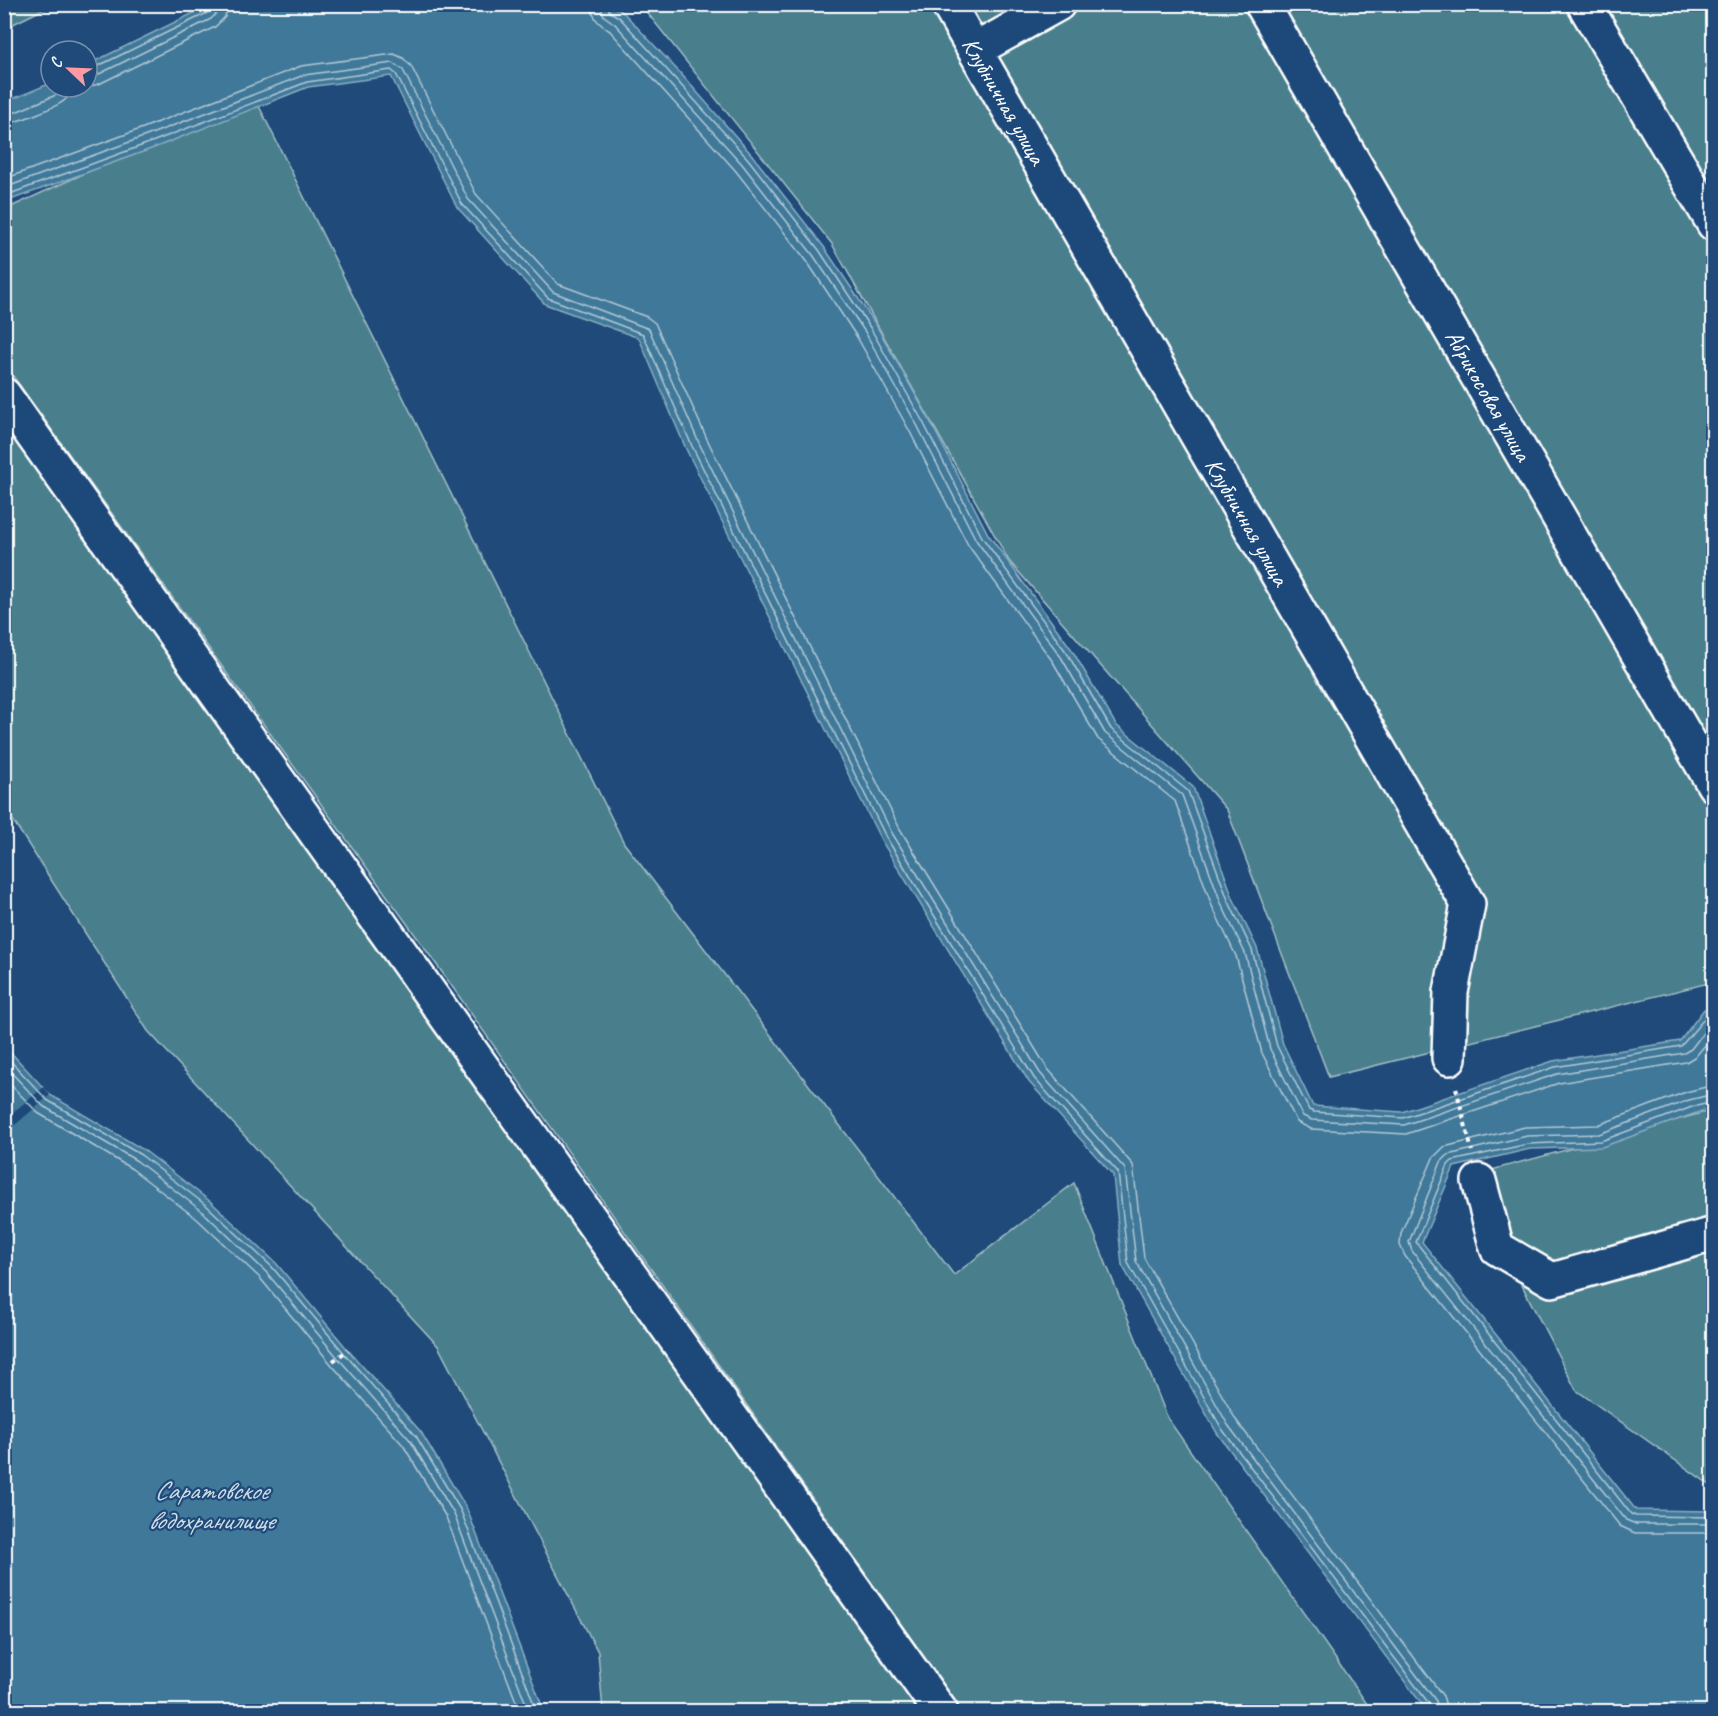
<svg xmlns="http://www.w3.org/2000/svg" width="1718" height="1716" font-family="Caveat,sans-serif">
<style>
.green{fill:#4a7f8d;stroke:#a4bfc6;stroke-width:1.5}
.water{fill:#3f7899;stroke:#8caec2;stroke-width:1.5}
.pier{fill:#1f4a7a}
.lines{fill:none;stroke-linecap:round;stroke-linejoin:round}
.shore{stroke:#b2c9d6;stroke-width:1.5}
.minor-casing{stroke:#fff;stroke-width:38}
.path{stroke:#fff;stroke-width:4;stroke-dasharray:4.5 4.5;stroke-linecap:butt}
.minor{stroke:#1f4a7a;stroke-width:33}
.labels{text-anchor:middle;stroke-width:4.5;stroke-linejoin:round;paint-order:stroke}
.street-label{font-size:24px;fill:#fff;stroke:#1f4a7a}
.water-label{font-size:26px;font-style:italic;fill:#cfdde6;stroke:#1f4a7a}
</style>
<rect width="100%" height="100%" fill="#1f4a7a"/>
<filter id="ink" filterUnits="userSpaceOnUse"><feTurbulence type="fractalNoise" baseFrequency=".0167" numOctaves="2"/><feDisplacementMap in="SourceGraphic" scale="12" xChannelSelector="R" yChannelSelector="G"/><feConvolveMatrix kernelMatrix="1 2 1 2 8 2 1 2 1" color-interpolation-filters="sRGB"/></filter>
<g filter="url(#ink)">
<!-- green -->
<g class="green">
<polygon points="5,4 52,4 52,5 5,28"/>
<polygon points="641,5 1713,5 1713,982 1329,1077 1227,810 1009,561 832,244"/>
<polygon points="254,96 624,843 954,1275 1074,1183 1168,1419 1372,1711 962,1711 444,975 5,365 4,210"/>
<polygon points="4,405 924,1711 603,1711 598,1652 438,1346 148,1031 5,808"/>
<polygon points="1713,1110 1713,1487 1576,1390 1466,1177"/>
</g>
<!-- water -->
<g class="water">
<polygon points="609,4 624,13 682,75 752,155 824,247 876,325 929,419 988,534 1072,650 1116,725 1193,787 1233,898 1257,948 1283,1044 1313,1106 1402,1112 1553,1061 1680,1041 1704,1009 1713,1016 1713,1107 1602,1147 1530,1149 1454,1167 1422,1242 1636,1510 1713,1511 1713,1711 1427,1711 1217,1433 1122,1265 1113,1175 1029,1082 881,840 686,449 639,338 545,304 457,207 391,76 308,87 151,149 5,202 5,102 51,83 51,87 87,87 87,65 210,5"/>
<polygon points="4,1045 50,1095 144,1150 211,1202 276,1263 348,1350 421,1432 467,1509 544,1711 5,1711"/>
</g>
<!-- pier -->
<polygon class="pier" points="44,1087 50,1095 15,1125 7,1117"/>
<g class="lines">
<!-- shore -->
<g class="shore">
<path d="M591 4C592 18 599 24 610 31L735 170 806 260 857 337 909 430 968 545 1053 662 1098 739 1175 801 1212 906 1236 956 1262 1053 1297 1122 1311 1129 1406 1134 1559 1083 1686 1062 1696 1056 1711 1038 1714 1037"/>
<polyline points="600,4 604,16 615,24 742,164 813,255 865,332 917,425 976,540 1061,657 1105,733 1182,795 1221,903 1245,953 1270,1049 1303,1116 1312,1120 1404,1125 1557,1074 1684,1053 1691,1049 1707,1028 1714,1028"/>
<polyline points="608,4 609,11 620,18 748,159 819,250 871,329 923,422 982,537 1067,653 1111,729 1188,791 1228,900 1252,950 1277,1046 1309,1110 1314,1112 1403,1118 1555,1067 1681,1046 1704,1019 1714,1020"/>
<polyline points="87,70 92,69 207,13 211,4"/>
<polyline points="87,78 95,76 211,19 217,13 219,4"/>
<polyline points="87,87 99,84 215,27 225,17 228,4"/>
<polyline points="4,115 11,114 56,95 63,87"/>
<path d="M4 124C16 123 57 107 65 100 69 96 71 92 73 87"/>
<polyline points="4,179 143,128 301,66 394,54 403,58 411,66 476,194 558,284 647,317 655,323 707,439 900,829 1047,1068 1133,1165 1144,1258 1236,1420 1443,1696 1448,1712"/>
<polyline points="4,188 146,136 304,75 393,63 403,70 468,199 553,292 649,329 699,443 892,833 1040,1073 1125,1169 1136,1261 1228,1425 1436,1701 1439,1712"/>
<polyline points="4,196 149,143 307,82 391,70 396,74 462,204 548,298 643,334 692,446 886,837 1034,1078 1118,1172 1128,1263 1222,1429 1430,1705 1431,1712"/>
<polyline points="4,1054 47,1100 141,1155 207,1206 272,1267 344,1353 416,1436 461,1511 537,1712"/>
<polyline points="4,1065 43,1106 137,1161 203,1212 266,1272 338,1358 410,1440 454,1514 529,1712"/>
<polyline points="4,1078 38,1113 132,1169 197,1219 260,1278 331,1364 403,1445 446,1517 520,1712"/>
<polyline points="1714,1085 1686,1092 1598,1125 1525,1127 1444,1147 1433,1158 1401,1233 1400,1245 1405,1256 1620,1526 1635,1533 1714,1533"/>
<polyline points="1714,1094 1689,1100 1599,1134 1527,1136 1448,1155 1441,1162 1409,1242 1412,1251 1626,1520 1636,1524 1714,1524"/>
<polyline points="1714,1102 1692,1107 1601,1141 1528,1144 1452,1161 1448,1165 1416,1242 1631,1514 1636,1516 1714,1517"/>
</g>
<defs>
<g id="minor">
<path id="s1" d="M948 4 1468 904 1451 992 1449 1058"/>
<path id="s2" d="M1262 4 1714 785"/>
<polyline points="1584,4 1714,224"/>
<polyline points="975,50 1058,4"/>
<polyline points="4,395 941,1712"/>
<polyline points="1479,1181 1497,1248 1552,1280 1714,1234"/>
</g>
</defs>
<!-- minor casing -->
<use href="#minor" class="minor-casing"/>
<!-- path -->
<g class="path">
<polyline points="1456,1088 1472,1151"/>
<polyline points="333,1361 348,1350"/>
</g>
<!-- minor -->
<use href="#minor" class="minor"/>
</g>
</g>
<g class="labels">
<!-- street labels -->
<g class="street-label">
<text dy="8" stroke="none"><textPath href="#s1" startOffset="112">Клубничная улица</textPath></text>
<text dy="8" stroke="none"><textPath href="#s2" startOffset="452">Абрикосовая улица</textPath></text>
<text dy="8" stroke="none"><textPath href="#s1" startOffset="598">Клубничная улица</textPath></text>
</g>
<!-- water labels -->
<g class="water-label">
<text x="211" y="1499">Саратовское<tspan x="211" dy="30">водохранилище</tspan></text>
</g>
</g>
<!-- margin -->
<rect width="1718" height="1716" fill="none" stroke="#1f4a7a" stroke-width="24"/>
<rect x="12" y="12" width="1694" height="1692" fill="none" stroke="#fff" stroke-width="2" filter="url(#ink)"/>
<!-- north arrow -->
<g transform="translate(69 69) rotate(293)"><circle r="28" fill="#1f4a7a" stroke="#7992af" stroke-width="1.5"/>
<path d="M0-4.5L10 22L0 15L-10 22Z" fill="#ff9aa2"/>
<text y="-9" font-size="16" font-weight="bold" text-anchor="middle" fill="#ffffff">С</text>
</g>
</svg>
